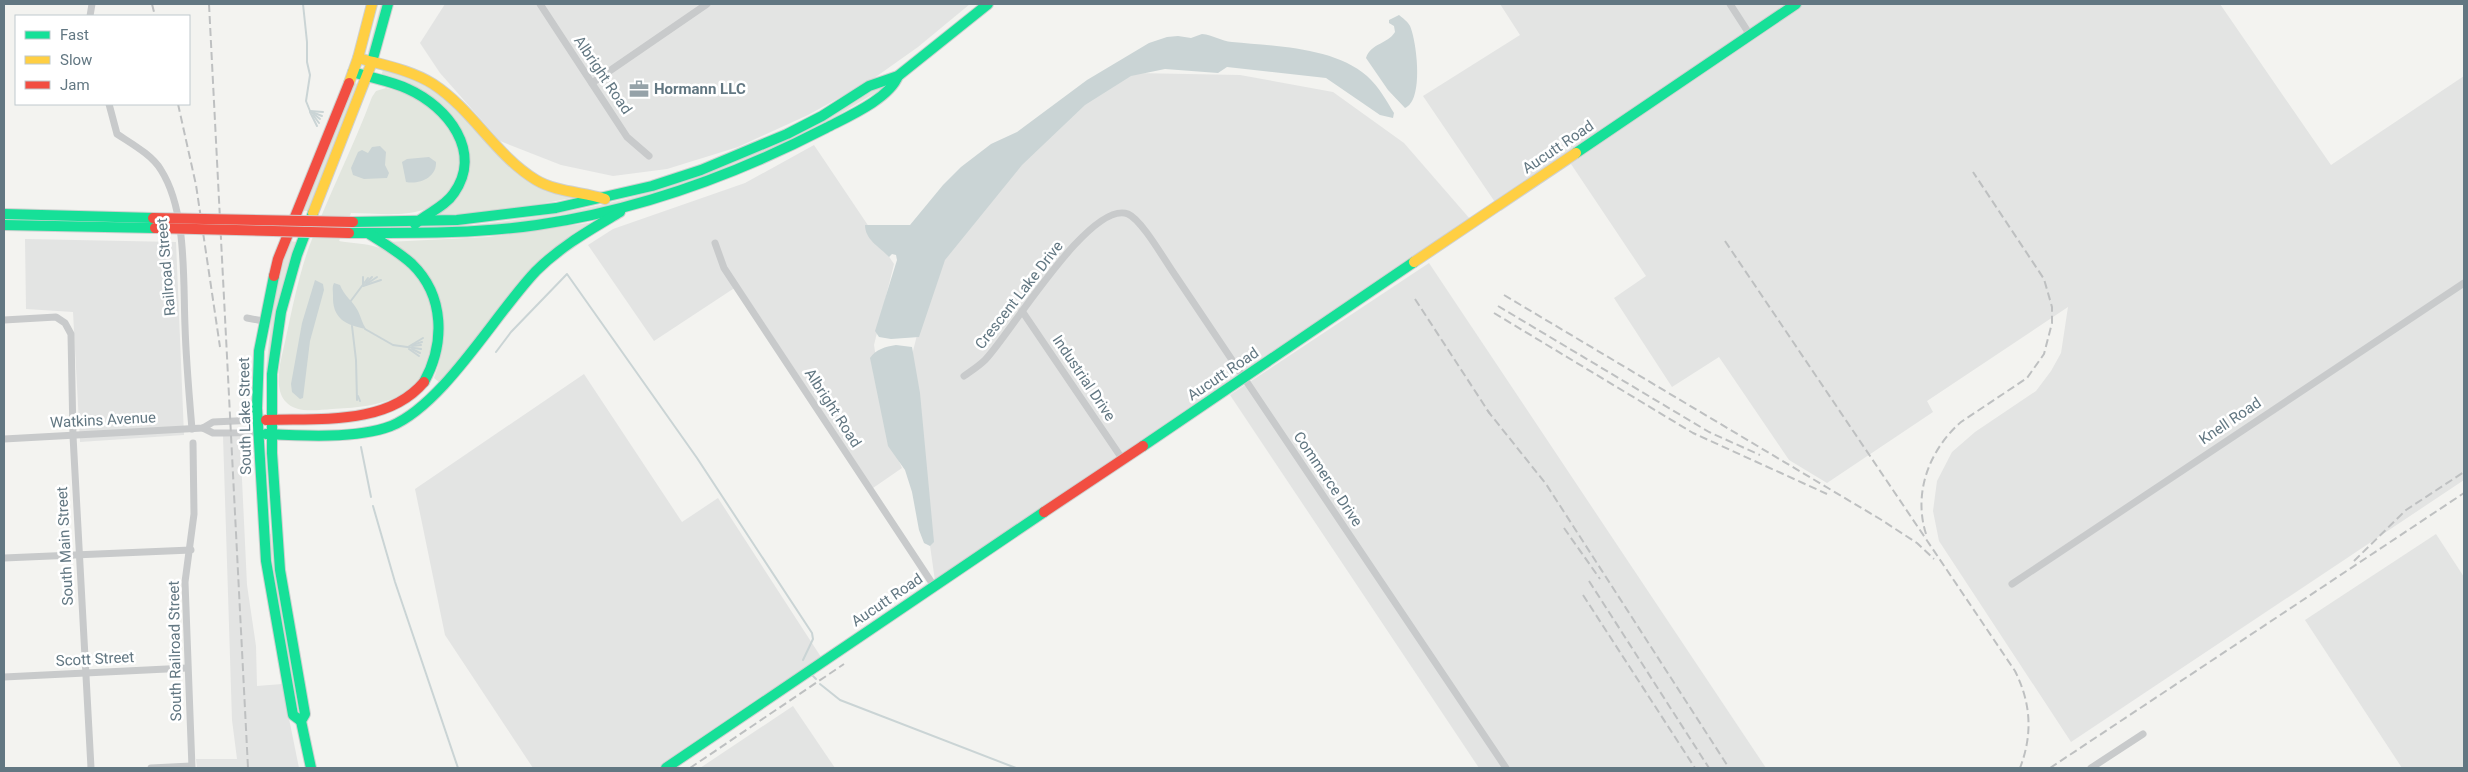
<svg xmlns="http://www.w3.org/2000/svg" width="2468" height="772" font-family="Roboto,sans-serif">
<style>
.built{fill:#e3e4e3}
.green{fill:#e2e6de}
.water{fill:#cad4d5}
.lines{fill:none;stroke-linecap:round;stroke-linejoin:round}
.stream{stroke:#cad4d5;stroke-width:2}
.fast-casing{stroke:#ced0cf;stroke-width:12}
.slow-casing{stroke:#ced0cf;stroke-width:12}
.jam-casing{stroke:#ced0cf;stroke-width:12}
.street{stroke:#c8cacb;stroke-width:7}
.fast{stroke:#16e098;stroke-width:10}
.slow{stroke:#ffcf43;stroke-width:10}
.jam{stroke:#f24e42;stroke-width:10}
.rail{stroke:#bec0c1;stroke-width:2;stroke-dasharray:8 4;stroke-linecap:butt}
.jam-bridge-casing{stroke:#d1d1d1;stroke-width:12;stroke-linecap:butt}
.jam-bridge{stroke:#f24e42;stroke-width:10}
.labels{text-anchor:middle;stroke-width:5;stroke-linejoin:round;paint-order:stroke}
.street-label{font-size:15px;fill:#627782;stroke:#fff}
.poi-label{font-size:15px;font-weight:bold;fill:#627782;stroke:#fff;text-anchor:start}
</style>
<rect width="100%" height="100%" fill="#f3f3f0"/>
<!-- built -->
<g class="built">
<polygon points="445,4 970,4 918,47 870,81 808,115 738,147 667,169 613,176 561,165 500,141 440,73 420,43"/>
<polygon points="1500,4 2220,4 2331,165 2464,76 2464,480 2071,742 1939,541 1933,511 1937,481 1952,452 1975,432 2036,391 2051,371 2061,353 2068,307 1927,401 1933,412 1827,483 1789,460 1719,357 1672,387 1614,298 1646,276 1571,164 1501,211 1423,96 1520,35"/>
<polygon points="1135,73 1240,75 1333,92 1404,143 1470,219 935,581 919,467 912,355 935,263 1066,114"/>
<polygon points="814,145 894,264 874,345 888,437 902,468 873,488 739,285 654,341 588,245 613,229 745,183"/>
<polygon points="25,239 176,242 184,435 80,442 73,312 26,309"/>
<polygon points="1429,263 1766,768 1479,768 1230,395"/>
<polygon points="584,374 682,522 718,498 821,657 658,768 533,768 445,635 415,489"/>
<polygon points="223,436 240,437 247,585 256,646 257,686 282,684 299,768 197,768 196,759 237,759 232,720"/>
<polygon points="2436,534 2464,577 2464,768 2402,768 2305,620"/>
<polygon points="793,706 835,768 700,768"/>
</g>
<!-- green -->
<g class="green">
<polygon points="381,4 384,4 370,53 368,52"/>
<polygon points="383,70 413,79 431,88 447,101 500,154 572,198 503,211 433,216 464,184 456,121 381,76"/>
<path d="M888 80 891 83C748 174 601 224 431 228 441 223 463 226 475 225 509 221 543 216 576 210 688 189 794 142 888 80Z"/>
<polygon points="355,83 360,85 308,211 301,211"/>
<path d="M386 88C392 90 398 90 404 93 416 97 427 104 437 112 470 141 468 195 423 210 401 217 373 213 351 213L339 241C350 243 362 243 373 246 404 254 423 280 432 309 437 323 435 340 432 353 418 402 375 407 332 409 317 410 296 414 285 401 273 386 281 360 285 342 292 310 298 278 309 247 328 196 353 148 372 97L376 91Z"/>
<path d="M595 222 568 238 439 382 434 378C447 345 450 300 424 271 414 260 399 251 387 242L488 237Z"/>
<polygon points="289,241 297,242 273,332 268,370 266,370 274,293"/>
<polygon points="268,534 271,534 280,597 298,694 295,694 288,665"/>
</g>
<!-- water -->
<g class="water">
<path d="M1399 15C1403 18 1408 22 1410 26 1417 42 1424 101 1405 108L1388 90 1366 58C1371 43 1388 44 1395 32L1394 26 1389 23V20Z"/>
<path d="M1202 34C1213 35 1221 41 1232 42 1273 46 1334 47 1367 76 1379 87 1386 100 1394 113L1393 118 1380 115 1326 78 1227 67 1218 73 1165 69 1131 76 1085 105 1022 165 945 260 919 337 891 339 879 337 875 331 897 260 896 255 892 254 889 257C880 247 865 240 865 225H910L943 185 961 167 991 144 1017 132 1087 80 1149 43 1167 37 1178 36 1191 38Z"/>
<polygon points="380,146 386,152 385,165 389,173 387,178 364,179 353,175 351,168 358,152 362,150 368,153 372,147"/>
<path d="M429 157 436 162C437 177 419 185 406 182L402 162 407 159Z"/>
<polygon points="315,280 323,284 324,290 310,341 303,398 300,399 292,392 291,384 302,323"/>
<path d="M334 283 340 285C344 296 353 301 358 311 361 317 362 323 366 329 345 325 332 318 333 295 333 290 332 287 334 283Z"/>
<path d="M896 345 912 347 920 393 934 542 930 546 924 543 919 530 912 492 905 470 888 446 870 358C876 349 885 347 896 345Z"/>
</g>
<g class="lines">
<!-- stream -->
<g class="stream">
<polyline points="303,4 307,42 307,62 310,75 306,101 310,111 320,119"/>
<polyline points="310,111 323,112"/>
<polyline points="310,112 317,126"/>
<polyline points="312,112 322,116"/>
<polyline points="313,115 319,123"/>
<polyline points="363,277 363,284"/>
<polyline points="366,283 372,277"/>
<polyline points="365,285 377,277"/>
<polyline points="363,286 381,280"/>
<polyline points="350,302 368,278"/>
<polyline points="352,326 356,360 357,400"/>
<polyline points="365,329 393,345 421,349"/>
<polyline points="412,345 422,342"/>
<polyline points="412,346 421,345"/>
<polyline points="408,347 423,338"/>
<polyline points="409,349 419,356"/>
<polyline points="412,349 420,353"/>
<polyline points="496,352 511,332 567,274 697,458 812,633 813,639 803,660"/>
<polyline points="358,396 360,401"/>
<polyline points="361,447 371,497"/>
<polyline points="373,506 395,582 458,768"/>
<polyline points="813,676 816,679"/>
<polyline points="820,684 840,700 1016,768"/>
</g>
<defs>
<g id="fast">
<polyline points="372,62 388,4"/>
<path d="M353 72C371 78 391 81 408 89 448 107 483 152 454 193 445 207 427 213 415 224"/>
<polyline points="1576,153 1796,4"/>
<polyline points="4,214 153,218"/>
<polyline points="353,222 457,220 556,208 652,186 701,170 787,134 822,116 869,86 898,76 988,4"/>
<polyline points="4,225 155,228"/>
<path d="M349 233C412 233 475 234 537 225 640 210 735 175 826 128 847 117 889 99 898 76"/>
<path d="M368 233C383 243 399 252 412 264 445 296 445 344 424 382"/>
<polyline points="274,276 259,351 257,408 266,561 293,715 301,721"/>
<path d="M266 434C303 436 356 439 391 426 444 404 495 314 536 271 561 246 590 230 620 212"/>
<polyline points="1143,446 1414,262"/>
<polyline points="311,768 301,721 305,714 280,570 272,453 272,374 281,312 297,255 313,213"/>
<polyline points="666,768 1044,512"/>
</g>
<g id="slow">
<polyline points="358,58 372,4"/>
<path d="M349 83 358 58C383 65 411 70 433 84 473 110 495 155 536 180 556 192 582 192 605 199"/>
<polyline points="313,213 372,62"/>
<polyline points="1414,262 1576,153"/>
</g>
<g id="jam">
<polyline points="274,276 278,259 349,83"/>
<path d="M266 420C318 418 387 426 424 382"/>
<polyline points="1044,512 1143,446"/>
</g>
</defs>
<!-- fast casing -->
<use href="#fast" class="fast-casing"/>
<!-- slow casing -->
<use href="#slow" class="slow-casing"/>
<!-- jam casing -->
<use href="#jam" class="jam-casing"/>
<!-- street -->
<g class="street">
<polyline points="540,4 627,137 649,156"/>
<polyline points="1730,4 1750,35"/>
<polyline points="90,16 92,4"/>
<polyline points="592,83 707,4"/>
<path d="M109 104 117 134C132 144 152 155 161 170 187 211 183 279 185 326 186 360 189 394 192 429"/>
<polyline points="715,243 724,268 934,586"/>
<polyline points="1022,311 1123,460"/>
<polyline points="247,318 263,321"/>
<polyline points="4,320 56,317 65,323 71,334 73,436 91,768"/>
<path d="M964 376C971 371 979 366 985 360 1009 336 1090 199 1128 214 1142 220 1165 261 1175 275L1506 768"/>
<polyline points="203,428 213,433 259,433"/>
<polyline points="4,439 203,428 213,422 258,420"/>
<polyline points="4,558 191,550"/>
<polyline points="2012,584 2464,283"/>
<polyline points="4,677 187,668"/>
<polyline points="151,768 191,766"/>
<polyline points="192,768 185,582 194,514 193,443"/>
<polyline points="2091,768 2143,734"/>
</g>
<!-- fast -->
<use href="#fast" class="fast"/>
<!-- slow -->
<use href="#slow" class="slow"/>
<!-- jam -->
<use href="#jam" class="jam"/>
<!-- rail -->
<g class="rail">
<polyline points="152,4 155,16"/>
<polyline points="209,4 248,768"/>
<polyline points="178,104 196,185 220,347"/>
<path d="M1725 241 2015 671C2031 703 2033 734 2020 768"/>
<polyline points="1504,295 1880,519 1917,543 1934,559"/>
<polyline points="1415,299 1490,414"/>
<polyline points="1498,306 1709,432 1760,455"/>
<polyline points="1494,313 1693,433 1827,494"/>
<polyline points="1487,410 1546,484 1729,768"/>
<polyline points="1564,528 1600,579"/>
<path d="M1926 534C1913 493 1929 450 1961 422L2027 378 2044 354 2052 323V307L2044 279 1973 172"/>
<polyline points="2354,561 2406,510 2464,472"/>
<polyline points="1589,581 1709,768"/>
<polyline points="1583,595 1695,768"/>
<polyline points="690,768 844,664"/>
<polyline points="2050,768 2464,493"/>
</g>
<defs>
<g id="jam-bridge">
<polyline points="153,218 353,222"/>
<polyline points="155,228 349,233"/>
</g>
</defs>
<!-- jam-bridge casing -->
<use href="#jam-bridge" class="jam-bridge-casing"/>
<!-- jam-bridge -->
<use href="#jam-bridge" class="jam-bridge"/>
</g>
<!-- icons -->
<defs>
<symbol id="office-bare" viewBox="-9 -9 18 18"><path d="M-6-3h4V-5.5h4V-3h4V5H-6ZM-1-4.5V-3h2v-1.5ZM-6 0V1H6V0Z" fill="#95a2a8" stroke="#fff" stroke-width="2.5" paint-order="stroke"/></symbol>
</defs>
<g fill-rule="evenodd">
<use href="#office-bare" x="625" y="75" width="28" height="28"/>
</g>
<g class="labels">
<!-- street labels -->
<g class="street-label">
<text transform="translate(603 75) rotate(56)" y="5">Albright Road</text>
<text transform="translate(1558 147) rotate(-34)" y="5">Aucutt Road</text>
<text transform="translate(166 267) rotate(-95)" y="5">Railroad Street</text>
<text transform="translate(1019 295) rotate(-52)" y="5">Crescent Lake Drive</text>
<text transform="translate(1223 374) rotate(-34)" y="5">Aucutt Road</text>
<text transform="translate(1084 378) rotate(56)" y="5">Industrial Drive</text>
<text transform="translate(833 408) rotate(57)" y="5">Albright Road</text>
<text transform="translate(245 416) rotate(-91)" y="5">South Lake Street</text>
<text transform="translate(103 420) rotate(-3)" y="5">Watkins Avenue</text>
<text transform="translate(2230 421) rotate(-34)" y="5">Knell Road</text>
<text transform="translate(1328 479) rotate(56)" y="5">Commerce Drive</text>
<text transform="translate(65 546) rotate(-93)" y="5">South Main Street</text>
<text transform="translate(887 600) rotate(-34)" y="5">Aucutt Road</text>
<text transform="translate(175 651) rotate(-91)" y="5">South Railroad Street</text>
<text transform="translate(95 659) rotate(-3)" y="5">Scott Street</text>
</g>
<!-- poi labels -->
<g class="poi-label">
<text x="654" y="94">Hormann LLC</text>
</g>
</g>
<!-- border -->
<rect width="2468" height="772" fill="none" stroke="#627782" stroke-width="10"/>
<!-- legend -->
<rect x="15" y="15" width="175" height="90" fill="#ffffff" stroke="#c0c9cd"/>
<rect x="25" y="31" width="25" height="8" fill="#16e098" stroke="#c0c9cd"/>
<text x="60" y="40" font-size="15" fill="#627782">Fast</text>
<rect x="25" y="56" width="25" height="8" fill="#ffcf43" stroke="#c0c9cd"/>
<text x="60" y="65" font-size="15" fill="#627782">Slow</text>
<rect x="25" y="81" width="25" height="8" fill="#f24e42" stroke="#c0c9cd"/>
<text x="60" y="90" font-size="15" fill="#627782">Jam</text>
</svg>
